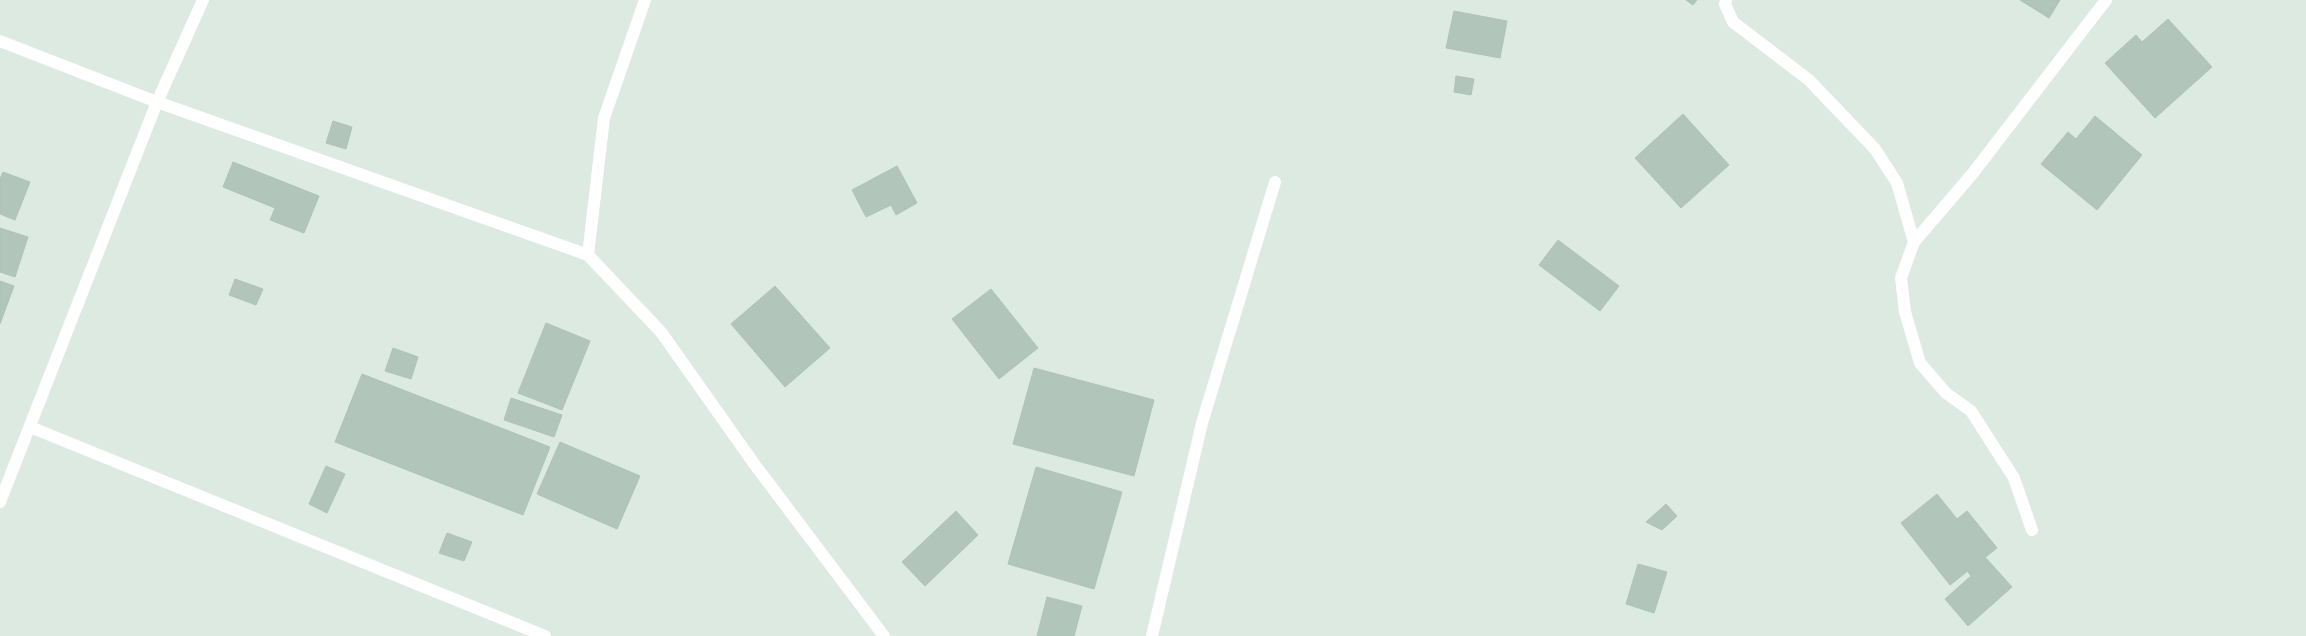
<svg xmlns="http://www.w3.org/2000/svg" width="2306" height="636" font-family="'Archivo Narrow',sans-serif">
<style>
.building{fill:#b1c5ba;stroke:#aec4b8}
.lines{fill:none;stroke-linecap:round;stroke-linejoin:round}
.minor{stroke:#fff;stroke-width:12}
</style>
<rect width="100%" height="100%" fill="#dceae2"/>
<!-- building -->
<g class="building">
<polygon points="1686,0 1697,0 1693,5"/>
<polygon points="2020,0 2060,0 2049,18"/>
<polygon points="1454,11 1507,21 1500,58 1446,48"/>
<polygon points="2168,19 2212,67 2155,118 2105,63 2136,35 2142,42"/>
<polygon points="1456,76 1474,79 1471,95 1454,92"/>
<polygon points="1683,114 1729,165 1681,208 1635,158"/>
<polygon points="2095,116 2142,155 2097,210 2041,164 2068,132 2076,139"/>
<polygon points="333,121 352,127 346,149 326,143"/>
<polygon points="233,162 319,196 304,233 270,220 275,208 223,187"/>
<polygon points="897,166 917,203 896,215 891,205 866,217 852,190"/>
<polygon points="3,172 30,182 15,220 0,214 0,179"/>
<polygon points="0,228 28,237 15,277 0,272"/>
<polygon points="1558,240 1619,286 1600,311 1539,265"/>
<polygon points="235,279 263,289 256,305 229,295"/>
<polygon points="0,281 14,286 0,324"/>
<polygon points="775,286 830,348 785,387 731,324"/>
<polygon points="991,289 1038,348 999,379 952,319"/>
<polygon points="546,323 590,341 562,410 518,393"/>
<polygon points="393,348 418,357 411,379 385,371"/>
<polygon points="1034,368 1154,400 1134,476 1013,444"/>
<polygon points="362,374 550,447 523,515 335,442"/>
<polygon points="511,398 562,415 554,437 504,420"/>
<polygon points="560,442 640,476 617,529 537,494"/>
<polygon points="326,466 345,474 327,513 309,504"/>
<polygon points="1036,467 1122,492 1094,589 1008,564"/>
<polygon points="1937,494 1957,519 1967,511 1997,548 1950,585 1901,523"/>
<polygon points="1666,504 1677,516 1662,530 1646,522"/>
<polygon points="956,511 978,535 925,586 902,562"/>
<polygon points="447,533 472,542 464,561 439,553"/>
<polygon points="1985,557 2012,587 1968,626 1945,599 1971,576 1968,572"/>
<polygon points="1638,564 1667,572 1654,613 1626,604"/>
<polygon points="1047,597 1082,606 1074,636 1037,636"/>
</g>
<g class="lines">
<!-- minor -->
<g class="minor">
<polyline points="645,0 604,118 588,255 661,332 755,465 884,636"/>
<polyline points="1726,0 1725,4 1733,22 1809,80 1875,149 1897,183 1914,242"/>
<polyline points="0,41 157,102 588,255"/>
<polyline points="30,427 545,636"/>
<polyline points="0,502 157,102 203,0"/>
<polyline points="2032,530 2014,478 1971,411 1946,393 1920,363 1905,312 1901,278 1914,242 1973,173 2106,0"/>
<polyline points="1152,636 1202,423 1275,182"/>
</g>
</g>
</svg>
